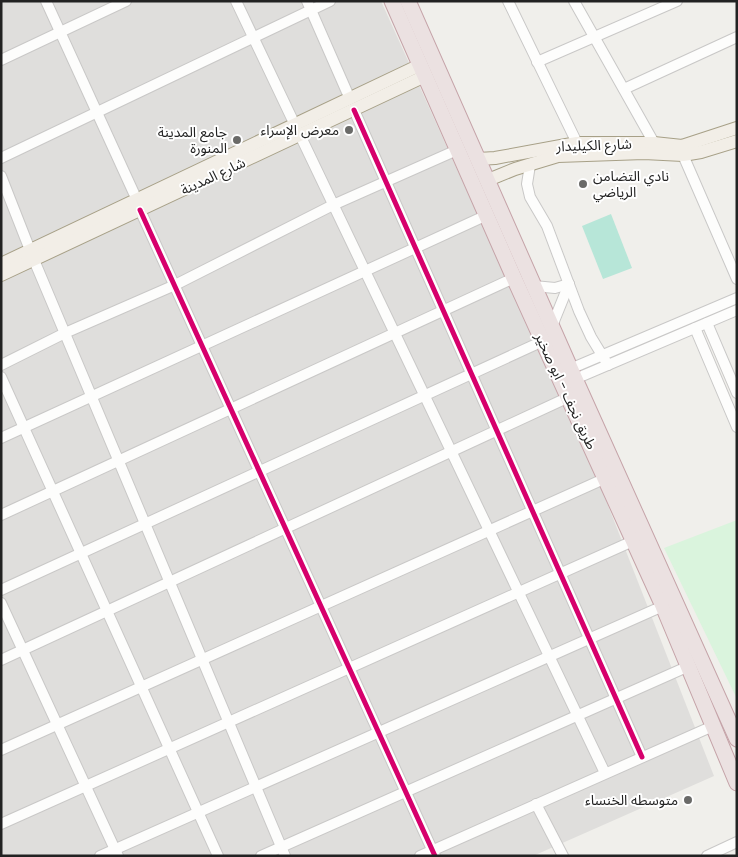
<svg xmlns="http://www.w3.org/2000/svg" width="738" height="857" font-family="Poppins,'Noto Sans Arabic',sans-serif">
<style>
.residential{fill:#dfdedc}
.park{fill:#daf4dd}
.pitch{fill:#b7e6d8}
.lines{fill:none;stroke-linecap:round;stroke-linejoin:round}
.minor-casing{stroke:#c9c8c7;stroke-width:12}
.major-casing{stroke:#a7a087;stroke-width:14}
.highway-casing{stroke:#c5a3a8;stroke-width:17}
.minor{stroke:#fdfdfc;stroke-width:10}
.major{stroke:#f2eee7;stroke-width:12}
.highway{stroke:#ebe1e1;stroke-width:15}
.cycleway-casing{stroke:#fff;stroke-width:8}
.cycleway{stroke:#d6006c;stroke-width:5}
.poi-dot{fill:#6a6a68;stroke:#fff;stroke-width:2}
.labels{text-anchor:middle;stroke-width:4;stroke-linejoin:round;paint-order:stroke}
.poi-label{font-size:14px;fill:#222;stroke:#fff;text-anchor:end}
.street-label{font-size:14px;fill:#222;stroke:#fff}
</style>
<rect width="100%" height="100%" fill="#f0efeb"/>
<!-- residential -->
<polygon class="residential" points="1,1 381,1 602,490 714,776 533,856 1,856"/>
<!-- park -->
<polygon class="park" points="737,520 737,699 664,548"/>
<!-- pitch -->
<polygon class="pitch" points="611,214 632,268 603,279 582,226"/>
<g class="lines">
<defs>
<g id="minor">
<polyline points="46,1 137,200"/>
<polyline points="236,1 295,125"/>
<polyline points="307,1 350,99"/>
<polyline points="508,1 577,143"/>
<polyline points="574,1 654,143"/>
<polyline points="1,60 126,1"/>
<polyline points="537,62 677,1"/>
<polyline points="624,89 737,37"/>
<polyline points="354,110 642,757"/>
<polyline points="300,135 605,773"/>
<polyline points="682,149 683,155 737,279"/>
<polyline points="1,158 330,1"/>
<polyline points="530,165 527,184 530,197 547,226 579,311 591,337 608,365"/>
<polyline points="1,176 30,250"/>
<polyline points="140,210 435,856"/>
<polyline points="34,260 285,856"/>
<polyline points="534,286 555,288 569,284"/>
<polyline points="707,323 737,393"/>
<polyline points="552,326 569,284"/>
<polyline points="695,328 737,427"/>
<polyline points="1,365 65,333 175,285 333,205 457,150"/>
<polyline points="570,369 737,298"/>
<polyline points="1,377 218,856"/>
<polyline points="575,379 737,310"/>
<polyline points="1,438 487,215"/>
<polyline points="1,515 514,278"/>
<polyline points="1,590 543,341"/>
<polyline points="1,603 118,856"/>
<polyline points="1,660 569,397"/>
<polyline points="1,750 606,478"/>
<polyline points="536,804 563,856"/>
<polyline points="1,824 633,541"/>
<polyline points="100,856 663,606"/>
<polyline points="261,856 689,666"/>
<polyline points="420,856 713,726"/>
<polyline points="707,856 737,842"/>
</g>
<g id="major">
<polyline points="478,159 495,158 577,143 654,143 682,146 737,128"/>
<polyline points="488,180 515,169 558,156 644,153 683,155 701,152 737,141"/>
<polyline points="1,264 420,65"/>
<polyline points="1,275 425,76"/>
</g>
<g id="highway">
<polyline points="392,1 514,278 663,606 737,783"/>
<polyline points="408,1 575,379 737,739"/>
</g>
</defs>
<!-- minor casing -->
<use href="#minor" class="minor-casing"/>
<!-- major casing -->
<use href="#major" class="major-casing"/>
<!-- highway casing -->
<use href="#highway" class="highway-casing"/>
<!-- minor -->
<use href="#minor" class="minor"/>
<!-- major -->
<use href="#major" class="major"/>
<!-- highway -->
<use href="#highway" class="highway"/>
<defs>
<g id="cycleway">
<polyline points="354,110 642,757"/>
<polyline points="140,210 435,856"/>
</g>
</defs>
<!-- cycleway casing -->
<use href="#cycleway" class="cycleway-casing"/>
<!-- cycleway -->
<use href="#cycleway" class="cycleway"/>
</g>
<!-- markers -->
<g class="poi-dot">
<circle cx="349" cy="130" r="5"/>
<circle cx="237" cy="140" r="5"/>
<circle cx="583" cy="184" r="5"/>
<circle cx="688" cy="800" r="5"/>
</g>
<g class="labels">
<!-- poi labels -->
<g class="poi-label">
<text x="339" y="135">معرض الإسراء</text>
<text x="227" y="137">جامع المدينة<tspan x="227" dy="16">المنورة</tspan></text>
<text x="593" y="181" text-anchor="start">نادي التضامن<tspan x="593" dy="16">الرياضي</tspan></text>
<text x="678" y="805">متوسطه الخنساء</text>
</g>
<!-- street labels -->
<g class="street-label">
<text transform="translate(594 145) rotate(-2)" y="5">شارع الكيليدار</text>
<text transform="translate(213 176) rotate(-25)" y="5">شارع المدينة</text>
<text transform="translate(566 391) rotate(65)" y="5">طريق نجف - ابو صخير</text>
</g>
</g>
<!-- border -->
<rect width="738" height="857" fill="none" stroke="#222222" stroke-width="5"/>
</svg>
